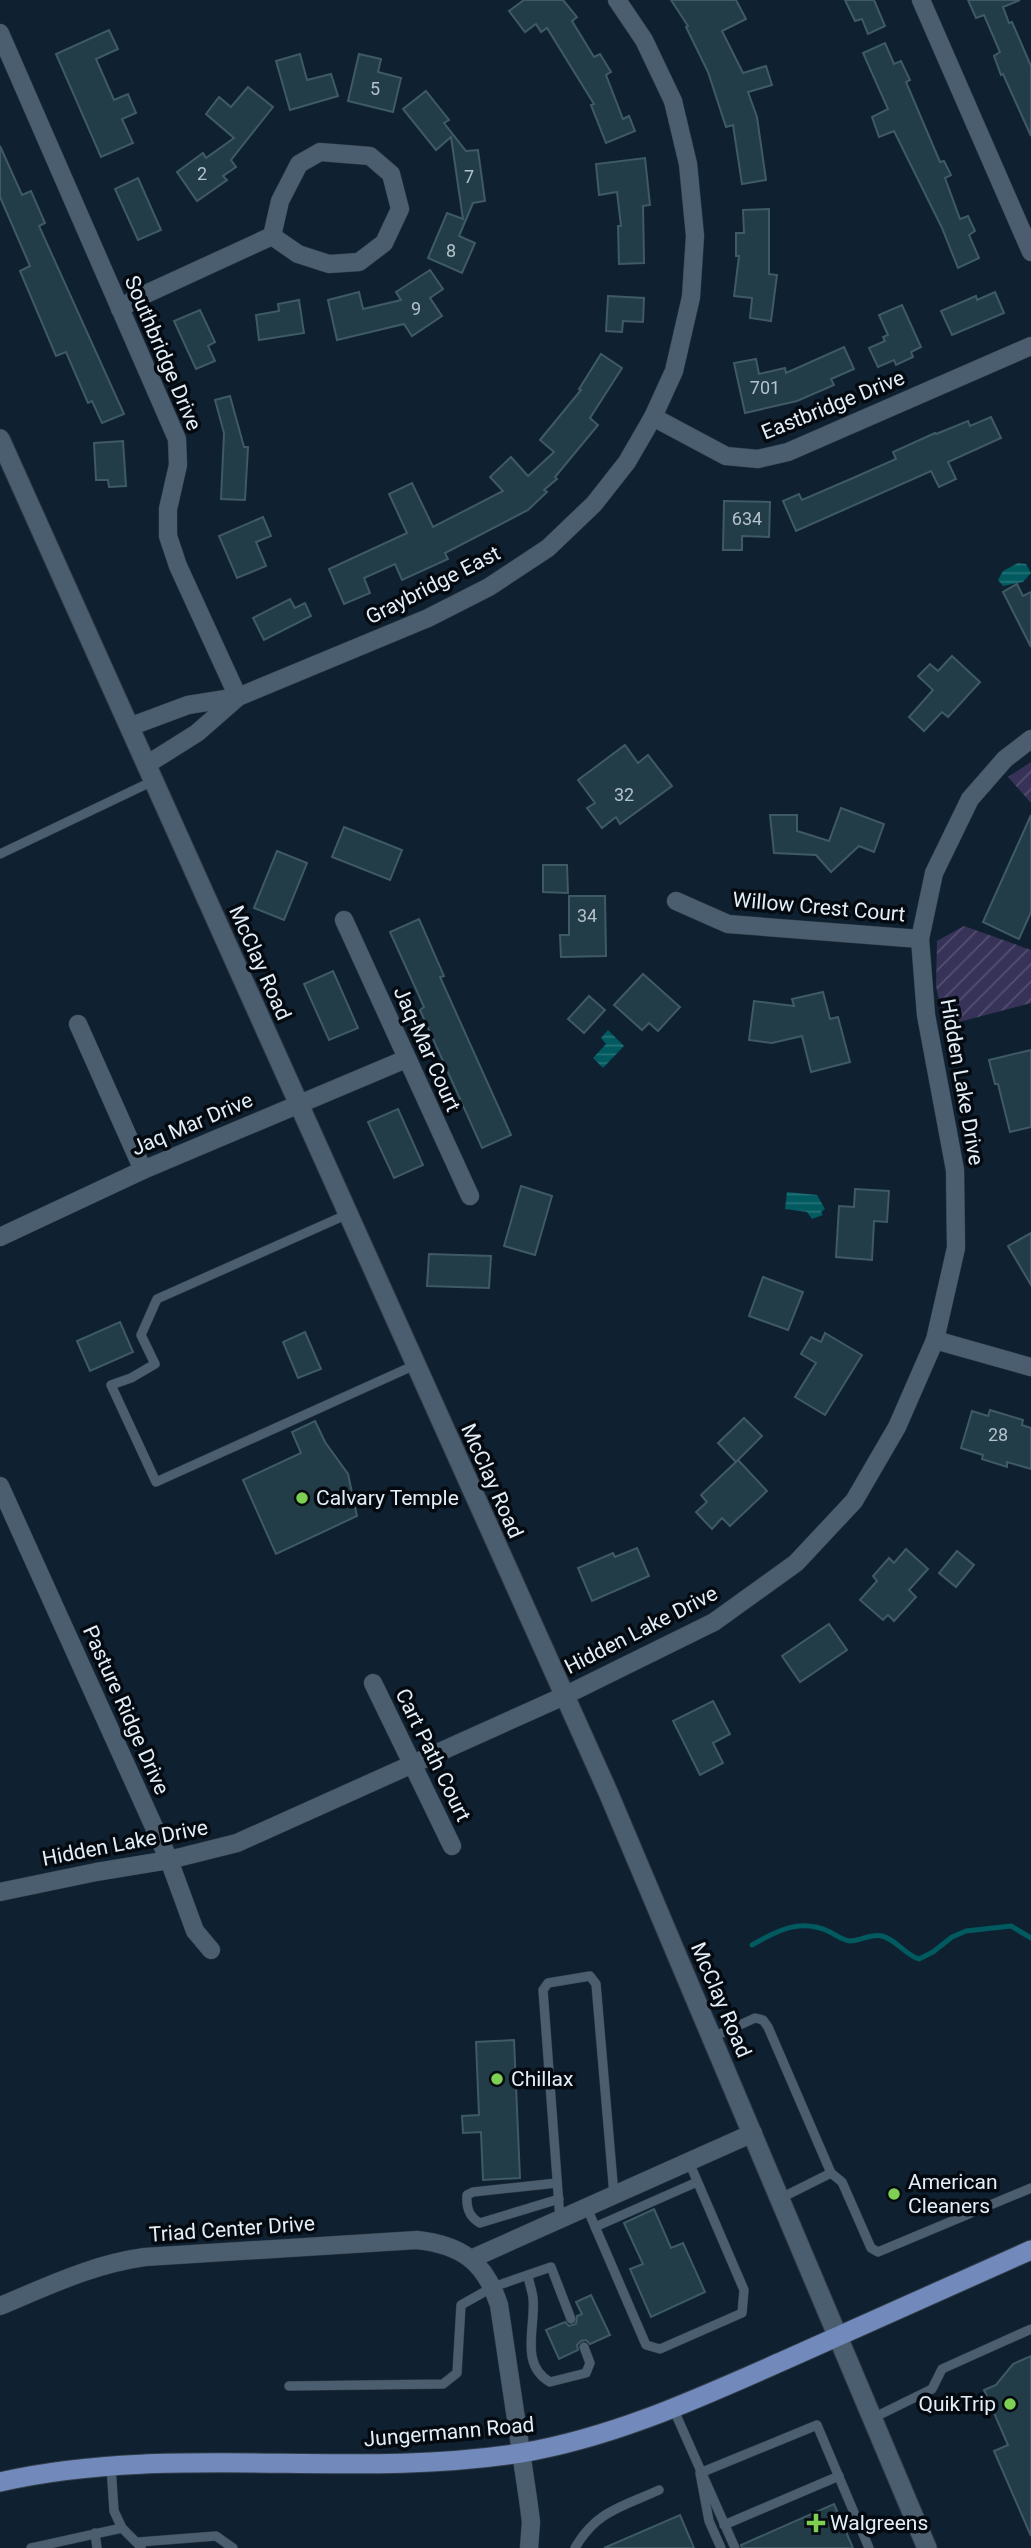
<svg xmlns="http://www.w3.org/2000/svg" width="1031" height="2548" font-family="Roboto,sans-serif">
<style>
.garden{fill:url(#garden-furrows)}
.water{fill:url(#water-rules)}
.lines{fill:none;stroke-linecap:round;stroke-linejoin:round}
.stream{stroke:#005a5f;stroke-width:5}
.building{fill:#223d47;stroke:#3f5a65;stroke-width:2}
.service-casing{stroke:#323c48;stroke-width:10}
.minor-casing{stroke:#323c48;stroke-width:19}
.secondary-casing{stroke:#323c48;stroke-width:21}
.primary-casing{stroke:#323c48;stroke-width:21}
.service{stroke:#4b5e6f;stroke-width:9}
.minor{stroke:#4b5e6f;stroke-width:18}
.secondary{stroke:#4b5e6f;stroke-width:19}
.primary{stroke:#718abb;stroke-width:19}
.poi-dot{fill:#7ed053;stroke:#040a10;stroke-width:2.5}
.labels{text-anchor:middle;stroke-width:7;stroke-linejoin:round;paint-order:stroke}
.number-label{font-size:18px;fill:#b3c2cc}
.street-label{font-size:21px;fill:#e3eef8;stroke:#040a10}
.poi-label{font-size:21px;fill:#e3eef8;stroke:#040a10;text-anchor:start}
</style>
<defs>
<pattern id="garden-furrows" width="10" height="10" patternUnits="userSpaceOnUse" patternTransform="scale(1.75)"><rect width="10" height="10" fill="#373257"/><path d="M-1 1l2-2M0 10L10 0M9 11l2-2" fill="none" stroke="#545070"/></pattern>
<pattern id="water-rules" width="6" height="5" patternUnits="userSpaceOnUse" patternTransform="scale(1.75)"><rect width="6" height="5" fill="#005a5f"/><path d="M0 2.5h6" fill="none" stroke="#257277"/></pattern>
</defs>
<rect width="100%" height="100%" fill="#0f2130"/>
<!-- garden -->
<g class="garden">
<polygon points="1031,762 1031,803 1008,777"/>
<polygon points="964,926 1031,950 1031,1003 944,1026 936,986 937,941"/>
</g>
<!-- water -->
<g class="water">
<polygon points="1018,563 1026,564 1031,573 1023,582 1003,586 998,580 1003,571"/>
<polygon points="608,1030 624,1046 603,1068 593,1058 606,1044 601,1038"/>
<polygon points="787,1192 817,1195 825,1209 821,1212 823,1215 812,1219 807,1212 785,1209"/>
</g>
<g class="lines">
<!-- stream -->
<path class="stream" d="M752 1945C778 1930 800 1918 830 1932 836 1935 842 1940 850 1941 861 1941 871 1933 882 1936 897 1940 904 1954 919 1959L933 1952 952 1937 966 1931 1011 1926 1031 1938"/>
</g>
<!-- building -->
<g class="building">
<polygon points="524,0 563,0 577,17 572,21 594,57 600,54 611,72 606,75 623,119 629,116 635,131 606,143 591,105 594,104 547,28 541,32 536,24 525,32 509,11"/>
<polygon points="671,0 736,0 746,19 722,31 743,73 766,66 772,85 748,92 757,117 766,180 742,184 733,125 726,127 708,72 686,27 688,26"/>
<polygon points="845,0 874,0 885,26 868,34 862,19 855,21"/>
<polygon points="968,0 1020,0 1003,7 1009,23 1012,22 1031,66 1031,136 1003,74 1001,75 994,56 1000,52 984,15 976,18"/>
<polygon points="109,30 118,49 96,59 114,100 128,94 136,113 122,119 133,143 101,157 56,54"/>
<polygon points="885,43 894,64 901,61 910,80 906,82 940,162 944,161 951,175 945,178 960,219 968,216 975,231 969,235 979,258 958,268 942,228 894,131 879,137 872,117 888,109 863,53"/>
<polygon points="300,54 307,80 331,74 338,96 290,110 276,61"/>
<polygon points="359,54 381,59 378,72 401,78 393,112 348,101"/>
<polygon points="248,87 273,107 231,160 236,167 223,176 227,180 197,201 177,172 203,153 206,158 234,138 206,114 219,97 231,107"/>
<polygon points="426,91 449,120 444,123 466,151 478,150 485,201 473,203 459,236 475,243 462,273 428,258 447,213 463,219 451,137 436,150 403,109"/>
<polygon points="0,146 22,195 31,191 45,223 39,226 124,414 102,423 92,401 88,403 66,352 56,356 20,271 30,266 0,197"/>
<polygon points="645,158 650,205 643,206 644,263 619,264 618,226 621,226 617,192 599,195 596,164"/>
<polygon points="138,178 161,230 138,240 115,189"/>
<polygon points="769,209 769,274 777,275 771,321 750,318 752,298 734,296 739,256 736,256 736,233 744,233 743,210"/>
<polygon points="430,270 443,289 430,298 442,316 412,336 404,324 337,340 328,300 359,292 363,309 401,300 396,292"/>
<polygon points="995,292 1004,313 952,335 941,311 976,296 977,300"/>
<polygon points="608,296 644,298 643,322 623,321 622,332 606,331"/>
<polygon points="299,300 304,333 259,340 256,315 279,311 278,304"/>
<polygon points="902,305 921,347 911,352 913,357 896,365 894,360 878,367 869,348 885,341 883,337 888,335 879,315"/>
<polygon points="200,310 215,342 208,346 215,361 196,369 174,321"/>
<polygon points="844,347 854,369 831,379 834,385 797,401 745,413 734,363 756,359 759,374 785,368 786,373"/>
<polygon points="601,354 622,368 590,418 598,425 555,477 557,479 544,490 547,492 528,510 445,553 448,559 402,580 395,564 364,578 370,593 344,604 329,569 407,533 389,494 412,483 433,527 503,491 490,477 511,457 528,476 554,452 540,440 581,390 579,389"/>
<polygon points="230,396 244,447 248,447 245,500 221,499 224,433 215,400"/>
<polygon points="991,417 1001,438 948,462 956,479 939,487 931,471 796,531 783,501 799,494 802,500 853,478 896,459 893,452 935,433 936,434 968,421 970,426"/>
<polygon points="123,441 126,486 109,487 108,480 96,480 94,443"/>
<polygon points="724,501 770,502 769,537 742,536 742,550 723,550"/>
<polygon points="263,517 271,536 256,542 266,566 237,578 219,536"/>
<polygon points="1017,584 1023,596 1031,592 1031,647 1003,592"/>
<polygon points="290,599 295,608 305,603 311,616 264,640 253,618"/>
<polygon points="952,656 980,682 948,717 942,712 924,731 909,717 933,690 918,676 930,664 938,671"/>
<polygon points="625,745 638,763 648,755 672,786 620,824 616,817 602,828 587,808 595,803 578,780"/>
<polygon points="841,808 884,824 874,852 859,846 831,872 816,855 774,853 770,815 797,815 797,831 829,841"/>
<polygon points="1031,815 1031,912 1019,939 983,922"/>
<polygon points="344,827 402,850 390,880 332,857"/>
<polygon points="277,851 307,863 284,920 254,908"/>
<polygon points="543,865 567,865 568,893 543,892"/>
<polygon points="569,896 605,896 606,956 561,957 560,935 569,935"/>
<polygon points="419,919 444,976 440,977 511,1135 482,1148 420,1010 424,1007 390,932"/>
<polygon points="333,971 358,1028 329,1040 304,984"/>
<polygon points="643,974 680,1007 658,1031 649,1023 642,1030 614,1005"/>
<polygon points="823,992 830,1019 838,1017 850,1062 811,1072 802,1036 772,1043 749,1040 754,1001 794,1006 792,999"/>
<polygon points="589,996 605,1010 584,1033 568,1019"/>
<polygon points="1031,1050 1031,1127 1010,1132 998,1084 995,1084 989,1060"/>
<polygon points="398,1109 423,1165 394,1178 368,1122"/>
<polygon points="521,1186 552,1196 535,1255 504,1246"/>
<polygon points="855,1189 889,1191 887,1222 874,1221 872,1260 836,1257 839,1206 854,1207"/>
<polygon points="1031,1233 1031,1285 1008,1246"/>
<polygon points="429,1254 491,1256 489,1288 427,1286"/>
<polygon points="763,1277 803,1292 788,1330 749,1316"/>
<polygon points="120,1322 133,1352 90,1371 77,1341"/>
<polygon points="305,1332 321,1369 298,1378 283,1342"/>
<polygon points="825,1333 862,1355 825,1415 795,1397 816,1363 801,1354 811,1337 821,1342"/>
<polygon points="990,1410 1023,1420 1022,1425 1031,1428 1031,1469 1007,1462 1007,1467 982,1459 983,1455 961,1448 972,1411 988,1416"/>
<polygon points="744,1418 762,1436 736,1462 718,1443"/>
<polygon points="315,1421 325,1442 348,1474 357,1516 276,1554 243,1480 301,1453 292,1432"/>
<polygon points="738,1460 767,1491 730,1526 722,1518 712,1529 696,1512 707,1502 701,1495"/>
<polygon points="637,1548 649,1576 592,1601 578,1568 613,1553 615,1557"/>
<polygon points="906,1549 928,1569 909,1590 916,1597 894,1621 888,1615 883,1620 860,1600 877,1581 873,1576 889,1558 894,1563"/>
<polygon points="957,1551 974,1565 956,1587 939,1573"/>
<polygon points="829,1624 847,1650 800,1682 782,1656"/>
<polygon points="713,1701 730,1734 713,1743 723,1763 700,1775 673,1721"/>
<polygon points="514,2040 520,2178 483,2180 481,2132 463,2133 462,2116 479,2115 476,2042"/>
<polygon points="654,2209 671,2248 683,2243 705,2292 651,2317 630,2269 643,2264 624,2223"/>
<polygon points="591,2295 610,2335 590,2344 586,2340 581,2341 577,2345 578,2350 559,2359 546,2330 565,2322 569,2326 576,2324 577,2316 582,2314 576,2302"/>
<polygon points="1031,2356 1031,2536 994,2451 1008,2445 984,2390 996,2385 1013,2364"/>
<polygon points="834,2504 853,2548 742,2548 741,2545"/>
<polygon points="680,2515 694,2548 604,2548"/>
</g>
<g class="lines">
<defs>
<g id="service">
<polyline points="0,854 153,781"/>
<polyline points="348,1214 157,1299 141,1335 155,1364 131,1378 111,1385 156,1482 415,1365"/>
<polyline points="713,2037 755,2018 763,2020 768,2027 831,2173"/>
<path d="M557 2183 473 2192 467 2195C466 2208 469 2217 480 2223L559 2199"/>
<polyline points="781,2198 831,2173 842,2182 871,2248 878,2252 1031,2188"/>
<polyline points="587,2208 646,2345 660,2349 742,2313 744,2290 689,2162"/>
<polyline points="560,2219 543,1990 548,1983 590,1976 596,1984 614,2195"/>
<polyline points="595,2227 697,2182"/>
<path d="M528 2275C529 2283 532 2290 533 2298 536 2327 519 2364 550 2382L586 2373 590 2363 584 2347"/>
<polyline points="289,2386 443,2384 457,2373 461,2305 493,2287 551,2267 571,2319"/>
<polyline points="673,2408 735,2548"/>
<polyline points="873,2418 932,2389 942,2369 1031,2329"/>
<polyline points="111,2466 114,2511 122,2528 141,2547"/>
<polyline points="724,2525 839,2476"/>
<polyline points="95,2533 97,2548"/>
<polyline points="139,2542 216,2536 233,2548"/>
<polyline points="31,2548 122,2528"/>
<path d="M575 2548C596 2511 622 2507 659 2490"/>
<polyline points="721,2548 709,2521 700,2473 817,2425 869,2548"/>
</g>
<g id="minor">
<polyline points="921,0 1031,252"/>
<polyline points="0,33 177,439 178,465 168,509 168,536 178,566 238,697"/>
<polyline points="120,309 135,299 272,236 280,201 299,164 320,152 370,156 391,174 400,209 384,243 359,262 329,264 298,254 272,236"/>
<polyline points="653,417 726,456 758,459 788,452 1031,346"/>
<polyline points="129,727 188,705 238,697 428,618 489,587 548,548 594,504 627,462 653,417 674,371 691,297 695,236 688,164 673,101 644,40 617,0"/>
<polyline points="146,765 197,733 238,697"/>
<polyline points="676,901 728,924 920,939"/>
<polyline points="344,920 470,1196"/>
<polyline points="78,1024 143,1170"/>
<polyline points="0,1237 143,1170 406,1059"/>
<polyline points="935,1340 1031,1367"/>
<polyline points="0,1486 169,1860 195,1931 211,1950"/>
<polyline points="373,1683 452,1846"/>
<polyline points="0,1892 96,1872 169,1860 237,1843 564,1696 714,1622 796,1563 854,1501 897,1427 935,1340 956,1248 955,1170 926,1015 920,939 934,873 970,799 1005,759 1031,739"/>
<polyline points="471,2259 753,2133"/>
<path d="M0 2306C48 2286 93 2264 145 2257L417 2240C462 2245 485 2262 499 2305L528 2499 531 2522 529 2548"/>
</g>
<polyline id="secondary" points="0,439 608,1792 927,2548"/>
<path id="primary" d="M0 2482C171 2443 349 2480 521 2453 615 2437 699 2398 785 2360 867 2323 949 2286 1031 2250"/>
</defs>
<!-- service casing -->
<use href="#service" class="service-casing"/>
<!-- minor casing -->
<use href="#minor" class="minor-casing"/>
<!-- secondary casing -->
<use href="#secondary" class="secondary-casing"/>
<!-- primary casing -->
<use href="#primary" class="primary-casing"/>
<!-- service -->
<use href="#service" class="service"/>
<!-- minor -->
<use href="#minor" class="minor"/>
<!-- secondary -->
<use href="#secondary" class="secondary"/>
<!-- primary -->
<use href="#primary" class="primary"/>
</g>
<!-- markers -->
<g class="poi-dot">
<circle cx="302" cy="1498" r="7"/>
<circle cx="497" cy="2079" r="7"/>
<circle cx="894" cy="2194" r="7"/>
<circle cx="1010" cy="2404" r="7"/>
<path d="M812.5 2512.5h7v7h7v7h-7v7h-7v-7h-7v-7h7z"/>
</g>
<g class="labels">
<!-- number labels -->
<g class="number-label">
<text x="375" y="95">5</text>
<text x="202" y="180">2</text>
<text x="469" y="183">7</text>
<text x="451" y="257">8</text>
<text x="416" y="315">9</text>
<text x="765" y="394">701</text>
<text x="747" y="525">634</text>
<text x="624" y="801">32</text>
<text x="587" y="922">34</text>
<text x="998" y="1441">28</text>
</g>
<!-- street labels -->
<g class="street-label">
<text transform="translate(163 353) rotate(67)" y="7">Southbridge Drive</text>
<text transform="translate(833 405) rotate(-22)" y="7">Eastbridge Drive</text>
<text transform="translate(433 585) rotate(-27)" y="7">Graybridge East</text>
<text transform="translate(819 907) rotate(5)" y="7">Willow Crest Court</text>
<text transform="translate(260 963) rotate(66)" y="7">McClay Road</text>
<text transform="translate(427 1049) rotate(66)" y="7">Jaq-Mar Court</text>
<text transform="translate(962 1082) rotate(80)" y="7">Hidden Lake Drive</text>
<text transform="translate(192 1124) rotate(-23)" y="7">Jaq Mar Drive</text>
<text transform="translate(492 1481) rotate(66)" y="7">McClay Road</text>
<text transform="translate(641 1630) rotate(-27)" y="7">Hidden Lake Drive</text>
<text transform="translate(126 1710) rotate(66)" y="7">Pasture Ridge Drive</text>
<text transform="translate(433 1755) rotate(64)" y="7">Cart Path Court</text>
<text transform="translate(125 1843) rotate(-11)" y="7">Hidden Lake Drive</text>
<text transform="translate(721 2000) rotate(67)" y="7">McClay Road</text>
<text transform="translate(232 2229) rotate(-4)" y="7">Triad Center Drive</text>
<text transform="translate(449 2432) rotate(-5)" y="7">Jungermann Road</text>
</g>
<!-- poi labels -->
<g class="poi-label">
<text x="316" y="1505">Calvary Temple</text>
<text x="511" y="2086">Chillax</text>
<text x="908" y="2189">American<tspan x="908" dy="24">Cleaners</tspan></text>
<text x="996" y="2411" text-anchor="end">QuikTrip</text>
<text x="830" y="2530">Walgreens</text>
</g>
</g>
</svg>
